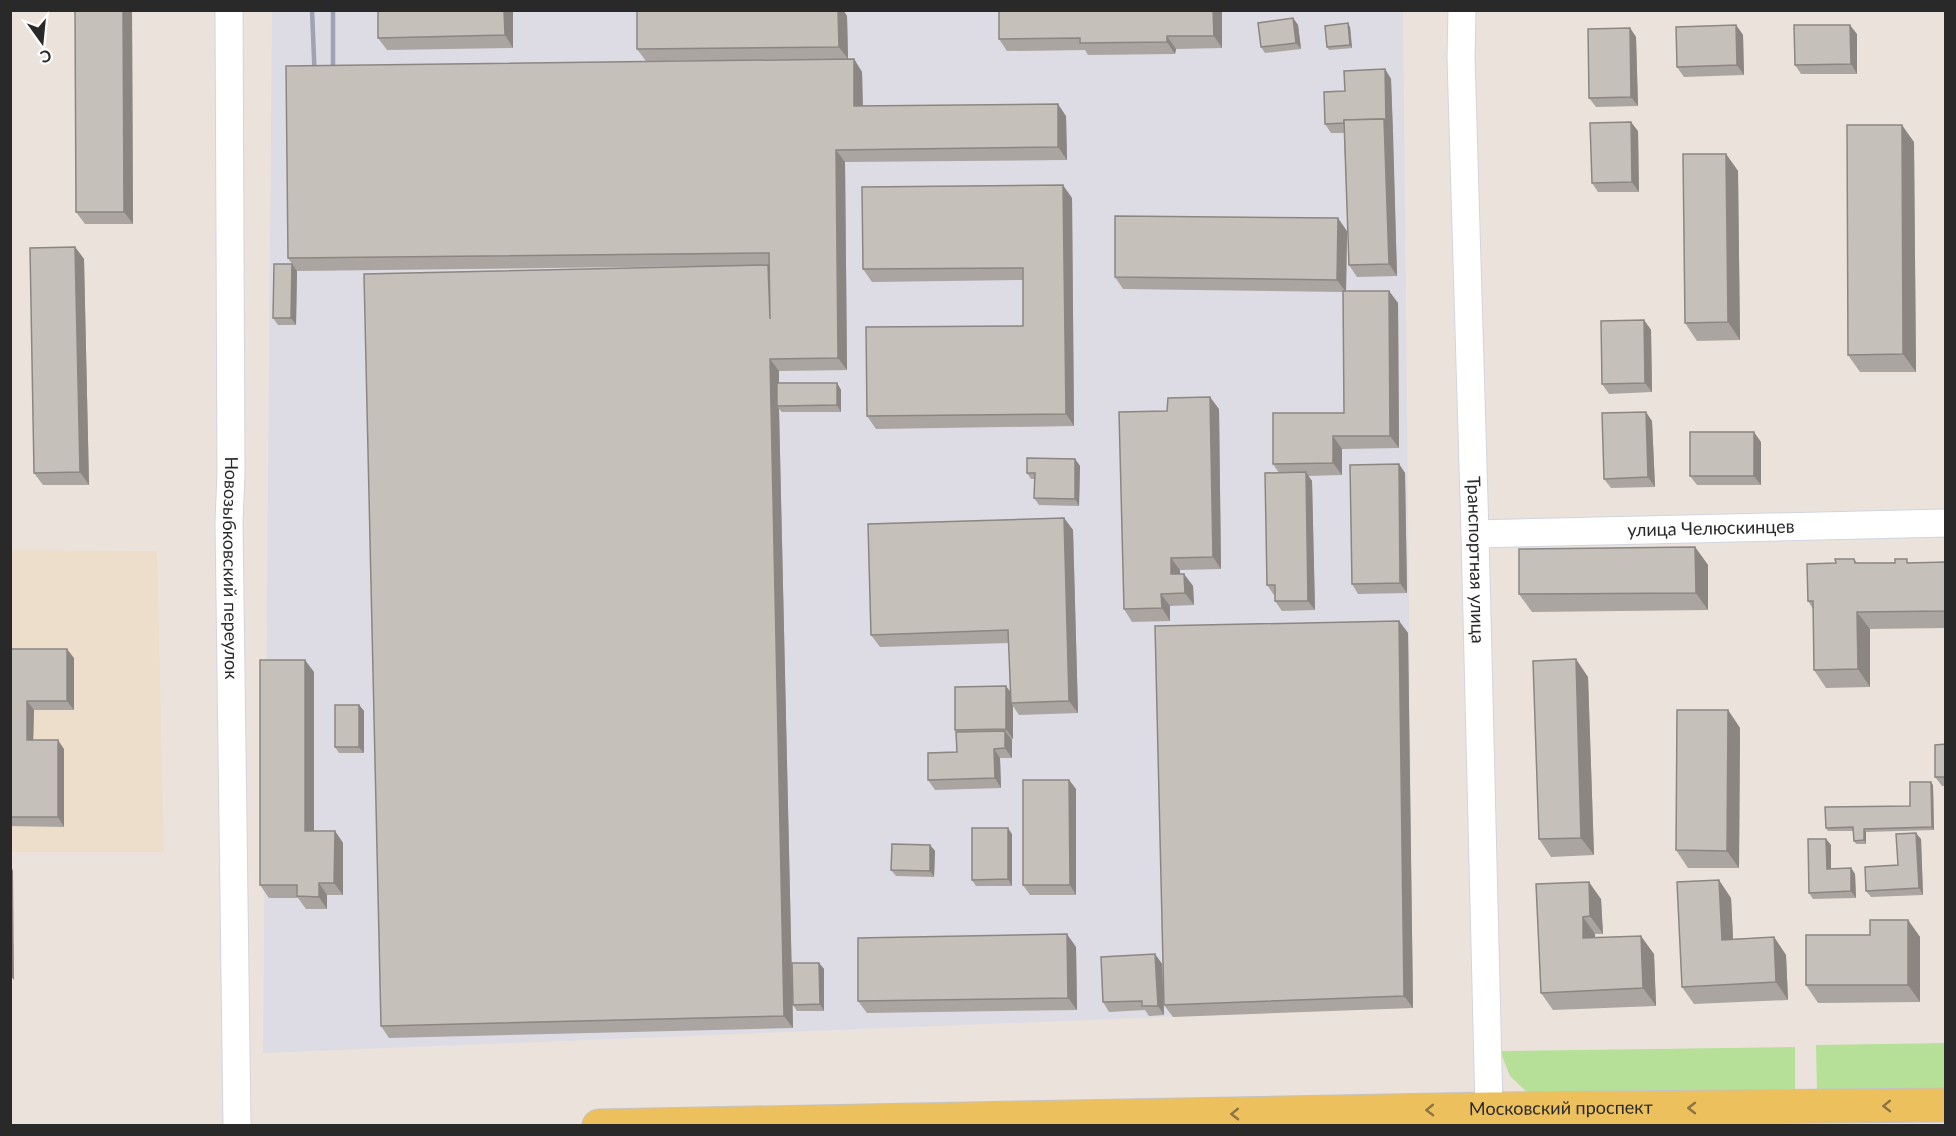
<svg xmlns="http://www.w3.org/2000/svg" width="1956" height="1136" font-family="Lato,sans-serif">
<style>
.industrial{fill:#dddbe3}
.education{fill:#ecdeca}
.green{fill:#b6e098}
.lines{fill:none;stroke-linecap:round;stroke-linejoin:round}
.minor-casing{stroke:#d0d5e1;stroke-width:29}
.major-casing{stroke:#c3c3c3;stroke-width:35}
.minor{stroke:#fff;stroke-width:27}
.major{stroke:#edc05e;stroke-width:33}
.rail{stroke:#9ea2b3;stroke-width:4.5}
.wall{fill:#aaa5a0}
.shaded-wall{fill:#8b8682}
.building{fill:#c6c0ba;stroke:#8b8682;stroke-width:1.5}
.oneway{stroke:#8b7444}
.labels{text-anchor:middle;stroke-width:6;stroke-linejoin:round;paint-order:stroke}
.street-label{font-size:18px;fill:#292929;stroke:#fff}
</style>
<rect width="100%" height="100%" fill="#ebe3db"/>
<!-- industrial -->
<polygon class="industrial" points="272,11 1403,11 1413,1007 263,1053"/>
<!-- education -->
<polygon class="education" points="11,550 157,551 164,852 11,852"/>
<!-- green -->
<g class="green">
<polygon points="1945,1043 1945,1089 1817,1091 1816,1045"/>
<polygon points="1795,1047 1795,1091 1531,1096 1510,1076 1500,1051"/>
</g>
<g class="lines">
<defs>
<g id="minor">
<path id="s1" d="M229 10 231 473 229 522 237 1126"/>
<path id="s2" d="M1462 10 1461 57 1475 534 1489 1109"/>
<path id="s3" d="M1475 534 1946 523"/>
</g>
<g id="major">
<path id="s4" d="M599 1126 1489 1109 1946 1105"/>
</g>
</defs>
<!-- minor casing -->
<use href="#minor" class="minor-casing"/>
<!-- major casing -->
<use href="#major" class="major-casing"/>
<!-- minor -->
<use href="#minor" class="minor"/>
<!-- major -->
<use href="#major" class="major"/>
<!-- rail -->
<g class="rail">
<polyline points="312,10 315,82"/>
<polyline points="333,10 333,79"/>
</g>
</g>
<!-- wall -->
<g class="wall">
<polygon points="75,10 132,10 133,224 85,224 76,212"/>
<polygon points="513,10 513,48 387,50 378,38"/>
<polygon points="637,10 843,10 847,16 848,59 646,61 637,49"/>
<polygon points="999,10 1222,10 1222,48 1176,49 1175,54 1088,55 1085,50 1007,51 999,39"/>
<polygon points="1293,18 1298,25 1301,49 1265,53 1261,47"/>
<polygon points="1736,25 1743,35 1744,75 1684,77 1677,67"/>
<polygon points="1350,27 1352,48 1329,50 1327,47"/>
<polygon points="1630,28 1636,37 1638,106 1596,107 1589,98"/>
<polygon points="1857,34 1857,74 1801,74 1795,65"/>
<polygon points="854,59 862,72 863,106 1066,116 1067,160 845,162 847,370 779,371 779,383 837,383 841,390 841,412 782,412 779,409 793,1028 389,1038 381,1026 706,266 297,271 296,325 278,325 273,318 292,264 288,258"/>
<polygon points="1385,69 1391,79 1397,276 1357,277 1349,265 1344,133 1331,133 1325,124 1345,91"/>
<polygon points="1638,131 1639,192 1598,192 1592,183"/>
<polygon points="1914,142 1916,372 1860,372 1848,355"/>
<polygon points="1726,154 1738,171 1740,340 1697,341 1685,323"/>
<polygon points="1072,198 1074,426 876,429 867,416 1023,326 1023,280 872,282 863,269"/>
<polygon points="1347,231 1346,291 1389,291 1398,303 1399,448 1342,449 1342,475 1308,476 1312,481 1315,610 1282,611 1275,601 1275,595 1274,595 1267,585 1279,473 1273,464 1344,413 1343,292 1123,289 1115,277"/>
<polygon points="75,247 84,259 89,485 43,485 34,473"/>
<polygon points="1644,320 1651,330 1652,392 1609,394 1602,384"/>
<polygon points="1219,409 1221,569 1180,570 1180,574 1184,574 1193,586 1194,605 1170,606 1170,621 1132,622 1124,609"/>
<polygon points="1652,421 1655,487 1611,488 1604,479"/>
<polygon points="1761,442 1761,485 1697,485 1690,476"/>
<polygon points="1075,459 1080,466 1079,506 1039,505 1034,498 1035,479 1031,479 1027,473"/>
<polygon points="1399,464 1405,473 1407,593 1358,594 1352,584"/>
<polygon points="1064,518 1073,530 1078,713 1019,715 1013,706 1013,739 1011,739 1012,740 1012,758 1000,758 1001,788 935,790 928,780 957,752 957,732 955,730 1010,692 1009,643 880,647 871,635"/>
<polygon points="1695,547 1708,565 1708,610 1532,612 1519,594"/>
<polygon points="1854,559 1857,563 1946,562 1946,628 1870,629 1870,687 1826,688 1814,670 1813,609 1808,601"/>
<polygon points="1399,621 1408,633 1413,1008 1173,1017 1164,1005"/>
<polygon points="10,649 74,658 74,710 34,710 33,740 64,749 64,827 10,826"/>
<polygon points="314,672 314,831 335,831 343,843 343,895 327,895 327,909 306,909 298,898 269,898 260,885"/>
<polygon points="1588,677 1594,855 1551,857 1539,839"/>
<polygon points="359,705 364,711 364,753 339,753 335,747"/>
<polygon points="1728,710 1740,728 1739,868 1688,868 1676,850"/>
<polygon points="1946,744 1946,786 1942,786 1935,777"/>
<polygon points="1069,780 1076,789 1076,895 1030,895 1023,885"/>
<polygon points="1933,785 1934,830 1866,832 1866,844 1856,844 1854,841 1853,831 1828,831 1826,828 1910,806"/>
<polygon points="1012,834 1012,886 976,886 972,880"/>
<polygon points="1826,839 1831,845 1831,869 1851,868 1855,874 1856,898 1813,899 1809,893"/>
<polygon points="1921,839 1923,895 1871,897 1866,891 1898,865"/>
<polygon points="930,845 935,851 934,877 896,876 891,870"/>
<polygon points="1536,884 1601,899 1603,934 1595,934 1595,938 1654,954 1656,1006 1553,1010 1541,993"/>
<polygon points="1731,898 1733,939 1774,937 1786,955 1788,1000 1694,1004 1682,987"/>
<polygon points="1908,920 1920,937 1920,1002 1818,1003 1806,985 1870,935"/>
<polygon points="1076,947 1077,1010 867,1013 858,1001"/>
<polygon points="1155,954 1162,964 1164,1015 1149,1016 1145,1010 1109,1012 1103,1002"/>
<polygon points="819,963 824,969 824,1011 797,1011 793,1005"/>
</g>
<!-- shaded-wall -->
<g class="shaded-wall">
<polygon points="123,10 132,10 133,224 124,212"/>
<polygon points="504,10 513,10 513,48 505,35"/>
<polygon points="838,10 843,10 847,16 848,59 839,47"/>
<polygon points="1213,10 1222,10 1222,48 1214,36"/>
<polygon points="1293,18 1298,25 1301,49 1296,43"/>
<polygon points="1348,23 1350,27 1352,48 1350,45"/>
<polygon points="1736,25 1743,35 1744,75 1737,65"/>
<polygon points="1850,25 1857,34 1857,74 1851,64"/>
<polygon points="1630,28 1636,37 1638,106 1631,97"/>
<polygon points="1167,36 1176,49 1175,54 1167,42"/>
<polygon points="854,59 862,72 863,119 854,106"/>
<polygon points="1385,69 1391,79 1393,131 1386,122"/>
<polygon points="1058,104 1066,116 1067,160 1058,147"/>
<polygon points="1384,119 1393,131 1397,276 1389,264"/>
<polygon points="1631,122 1638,131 1639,192 1632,182"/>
<polygon points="1902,125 1914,142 1916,372 1903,354"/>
<polygon points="836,150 845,162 847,370 838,358"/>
<polygon points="1726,154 1738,171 1740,340 1728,322"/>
<polygon points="1063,185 1072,198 1074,426 1066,414"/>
<polygon points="1338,218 1347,231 1346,292 1337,280"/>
<polygon points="75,247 84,259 89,485 80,472"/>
<polygon points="292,264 297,271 296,325 291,318"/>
<polygon points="1389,291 1398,303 1399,448 1390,436"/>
<polygon points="1644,320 1651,330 1652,392 1645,383"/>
<polygon points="770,359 779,371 779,406 777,406 779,409 793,1028 784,1016"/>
<polygon points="837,383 841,390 841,412 837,405"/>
<polygon points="1210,397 1219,409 1221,569 1213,557"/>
<polygon points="1646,412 1652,421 1655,487 1648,477"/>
<polygon points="1754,432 1761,442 1761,485 1754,476"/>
<polygon points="1333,436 1342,449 1342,475 1333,463"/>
<polygon points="1075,459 1080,466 1079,506 1075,499"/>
<polygon points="1399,464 1405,473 1407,593 1400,583"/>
<polygon points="1306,472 1312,481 1315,610 1308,601"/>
<polygon points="1064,518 1073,530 1078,713 1069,701"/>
<polygon points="1695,547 1708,565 1708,610 1696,593"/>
<polygon points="1171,558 1180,570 1180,587 1171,574"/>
<polygon points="1184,574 1193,586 1194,605 1185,593"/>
<polygon points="1161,594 1170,606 1170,621 1162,608"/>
<polygon points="1857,612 1870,629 1870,687 1858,669"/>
<polygon points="1399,621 1408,633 1413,1008 1404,996"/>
<polygon points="67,649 74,658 74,710 67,701"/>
<polygon points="1576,659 1588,677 1594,855 1581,838"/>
<polygon points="305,660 314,672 314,843 305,831"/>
<polygon points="1006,686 1013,695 1011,703 1013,706 1013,739 1006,729"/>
<polygon points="27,701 34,710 33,749 27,740"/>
<polygon points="359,705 364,711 364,753 359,747"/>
<polygon points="1728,710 1740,728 1739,868 1727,851"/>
<polygon points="1005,731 1012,740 1012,758 1005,748"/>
<polygon points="58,740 64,749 64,827 58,817"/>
<polygon points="994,749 1000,758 1001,788 995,778"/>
<polygon points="1069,780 1076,789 1076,895 1070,885"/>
<polygon points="1931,782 1933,785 1934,830 1932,827"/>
<polygon points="1008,828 1012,834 1012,886 1008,879"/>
<polygon points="1864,829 1866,832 1866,844 1864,840"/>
<polygon points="335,831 343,843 343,895 334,883"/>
<polygon points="1916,833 1921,839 1923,895 1919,888"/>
<polygon points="1826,839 1831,845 1831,875 1827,869"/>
<polygon points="930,845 935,851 934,877 930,871"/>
<polygon points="10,867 13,870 14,980 10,975"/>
<polygon points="1851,868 1855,874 1856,898 1851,891"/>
<polygon points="1719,880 1731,898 1734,958 1722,940"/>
<polygon points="1589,882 1601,899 1603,934 1590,916"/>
<polygon points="319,883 327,895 327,909 319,897"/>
<polygon points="1583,917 1595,934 1596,956 1583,938"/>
<polygon points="1908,920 1920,937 1920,1002 1908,985"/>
<polygon points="1067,934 1076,947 1077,1010 1068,998"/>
<polygon points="1641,936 1654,954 1656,1006 1643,988"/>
<polygon points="1774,937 1786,955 1788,1000 1776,982"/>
<polygon points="1155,954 1162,964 1164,1015 1158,1006"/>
<polygon points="819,963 824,969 824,1011 820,1004"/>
</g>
<!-- building -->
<g class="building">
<polygon points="75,10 123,10 124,212 76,212"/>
<polygon points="378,10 504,10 505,35 378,38"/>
<polygon points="637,10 838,10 839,47 637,49"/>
<polygon points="999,10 1213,10 1214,36 1167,36 1167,42 1080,43 1080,38 999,39"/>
<polygon points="1293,18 1296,43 1261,47 1258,23"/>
<polygon points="1348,23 1350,45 1327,47 1325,26"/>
<polygon points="1736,25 1737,65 1677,67 1676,27"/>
<polygon points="1794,25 1850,25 1851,64 1795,65"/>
<polygon points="1630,28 1631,97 1589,98 1588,29"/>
<polygon points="854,59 854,106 1058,104 1058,147 836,150 838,358 770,359 784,1016 381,1026 364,274 768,265 770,319 769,253 288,258 286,66"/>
<polygon points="1385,69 1386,122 1384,119 1344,120 1344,123 1325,124 1324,92 1345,91 1344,71"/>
<polygon points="1384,119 1389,264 1349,265 1344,120"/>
<polygon points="1631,122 1632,182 1592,183 1590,123"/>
<polygon points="1847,125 1902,125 1903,354 1848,355"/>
<polygon points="1683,154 1726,154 1728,322 1685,323"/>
<polygon points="1063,185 1066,414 867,416 866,327 1023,326 1023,268 863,269 862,187"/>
<polygon points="1115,216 1338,218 1337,280 1115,277"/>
<polygon points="75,247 80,472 34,473 30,248"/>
<polygon points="274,264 292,264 291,318 273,318"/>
<polygon points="1343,291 1389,291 1390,436 1333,436 1333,463 1273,464 1273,413 1344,413"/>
<polygon points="1644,320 1645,383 1602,384 1601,321"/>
<polygon points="777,383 837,383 837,405 777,406"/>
<polygon points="1210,397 1213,557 1171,558 1171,574 1184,574 1185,593 1161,594 1162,608 1124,609 1119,412 1167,411 1168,398"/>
<polygon points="1646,412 1648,477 1604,479 1602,413"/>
<rect x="1690" y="432" width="64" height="44"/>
<polygon points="1027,458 1075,459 1075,499 1034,498 1035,473 1027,473"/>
<polygon points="1399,464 1400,583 1352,584 1350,465"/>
<polygon points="1306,472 1308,601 1275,601 1275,585 1267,585 1265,473"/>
<polygon points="1064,518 1069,701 1011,703 1008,630 871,635 868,524"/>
<polygon points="1695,547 1696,593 1519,594 1519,549"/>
<polygon points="1835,559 1854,559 1855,563 1895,563 1895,559 1907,559 1907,563 1946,562 1946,611 1857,612 1858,669 1814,670 1813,601 1808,601 1807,564 1836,563"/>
<polygon points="1399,621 1404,996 1164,1005 1155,626"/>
<polygon points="10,649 67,649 67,701 27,701 27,740 58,740 58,817 10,817"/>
<polygon points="1576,659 1581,838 1539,839 1533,661"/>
<polygon points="260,660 305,660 305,831 335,831 334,883 319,883 319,897 297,896 297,885 260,885"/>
<polygon points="1006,686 1006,729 955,730 955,687"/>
<rect x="335" y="705" width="24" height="42"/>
<polygon points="1677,710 1728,710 1727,851 1676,850"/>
<polygon points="1005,731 1005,748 994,749 995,778 928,780 928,753 957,752 956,732"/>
<polygon points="1946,744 1946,777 1935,777 1935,745"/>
<polygon points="1023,780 1069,780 1070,885 1023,885"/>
<polygon points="1910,782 1931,782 1932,827 1864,829 1864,840 1854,841 1853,827 1826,828 1825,807 1910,806"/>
<polygon points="972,828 1008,828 1008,879 972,880"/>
<polygon points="1916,833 1919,888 1866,891 1865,867 1898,865 1896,834"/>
<polygon points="1808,839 1826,839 1827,869 1851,868 1851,891 1809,893"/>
<polygon points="892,844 930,845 930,871 891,870"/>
<polygon points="1719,880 1722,940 1774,937 1776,982 1682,987 1677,882"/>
<polygon points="1589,882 1590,916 1583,917 1583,938 1641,936 1643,988 1541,993 1536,884"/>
<polygon points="1870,920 1908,920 1908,985 1806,985 1806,935 1870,935"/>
<polygon points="1067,934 1068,998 858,1001 858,938"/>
<polygon points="1155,954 1158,1006 1142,1006 1142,1001 1103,1002 1101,957"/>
<polygon points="792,963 819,963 820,1004 793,1005"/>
</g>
<!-- one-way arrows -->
<defs><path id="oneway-chevron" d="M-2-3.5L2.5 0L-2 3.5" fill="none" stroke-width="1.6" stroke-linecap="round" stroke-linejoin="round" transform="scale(1.5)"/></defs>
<g class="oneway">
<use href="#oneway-chevron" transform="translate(1887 1106) rotate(179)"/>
<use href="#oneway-chevron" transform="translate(1692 1108) rotate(180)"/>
<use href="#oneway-chevron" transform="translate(1430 1110) rotate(179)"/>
<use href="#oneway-chevron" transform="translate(1235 1114) rotate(179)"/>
</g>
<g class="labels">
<!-- street labels -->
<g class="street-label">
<text dy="6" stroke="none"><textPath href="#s3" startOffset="236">улица Челюскинцев</textPath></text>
<text dy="6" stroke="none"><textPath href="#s2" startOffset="550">Транспортная улица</textPath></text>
<text dy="6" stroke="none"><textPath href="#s1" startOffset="558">Новозыбковский переулок</textPath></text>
<text dy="6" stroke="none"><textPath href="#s4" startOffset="962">Московский проспект</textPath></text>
</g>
</g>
<!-- border -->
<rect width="1956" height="1136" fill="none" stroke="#292929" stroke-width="24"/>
<!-- north arrow -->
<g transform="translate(42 42) rotate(165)" stroke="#ffffff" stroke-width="4.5" paint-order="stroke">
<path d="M0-4.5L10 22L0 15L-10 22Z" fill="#292929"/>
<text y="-9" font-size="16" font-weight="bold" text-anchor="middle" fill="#292929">С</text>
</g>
</svg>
